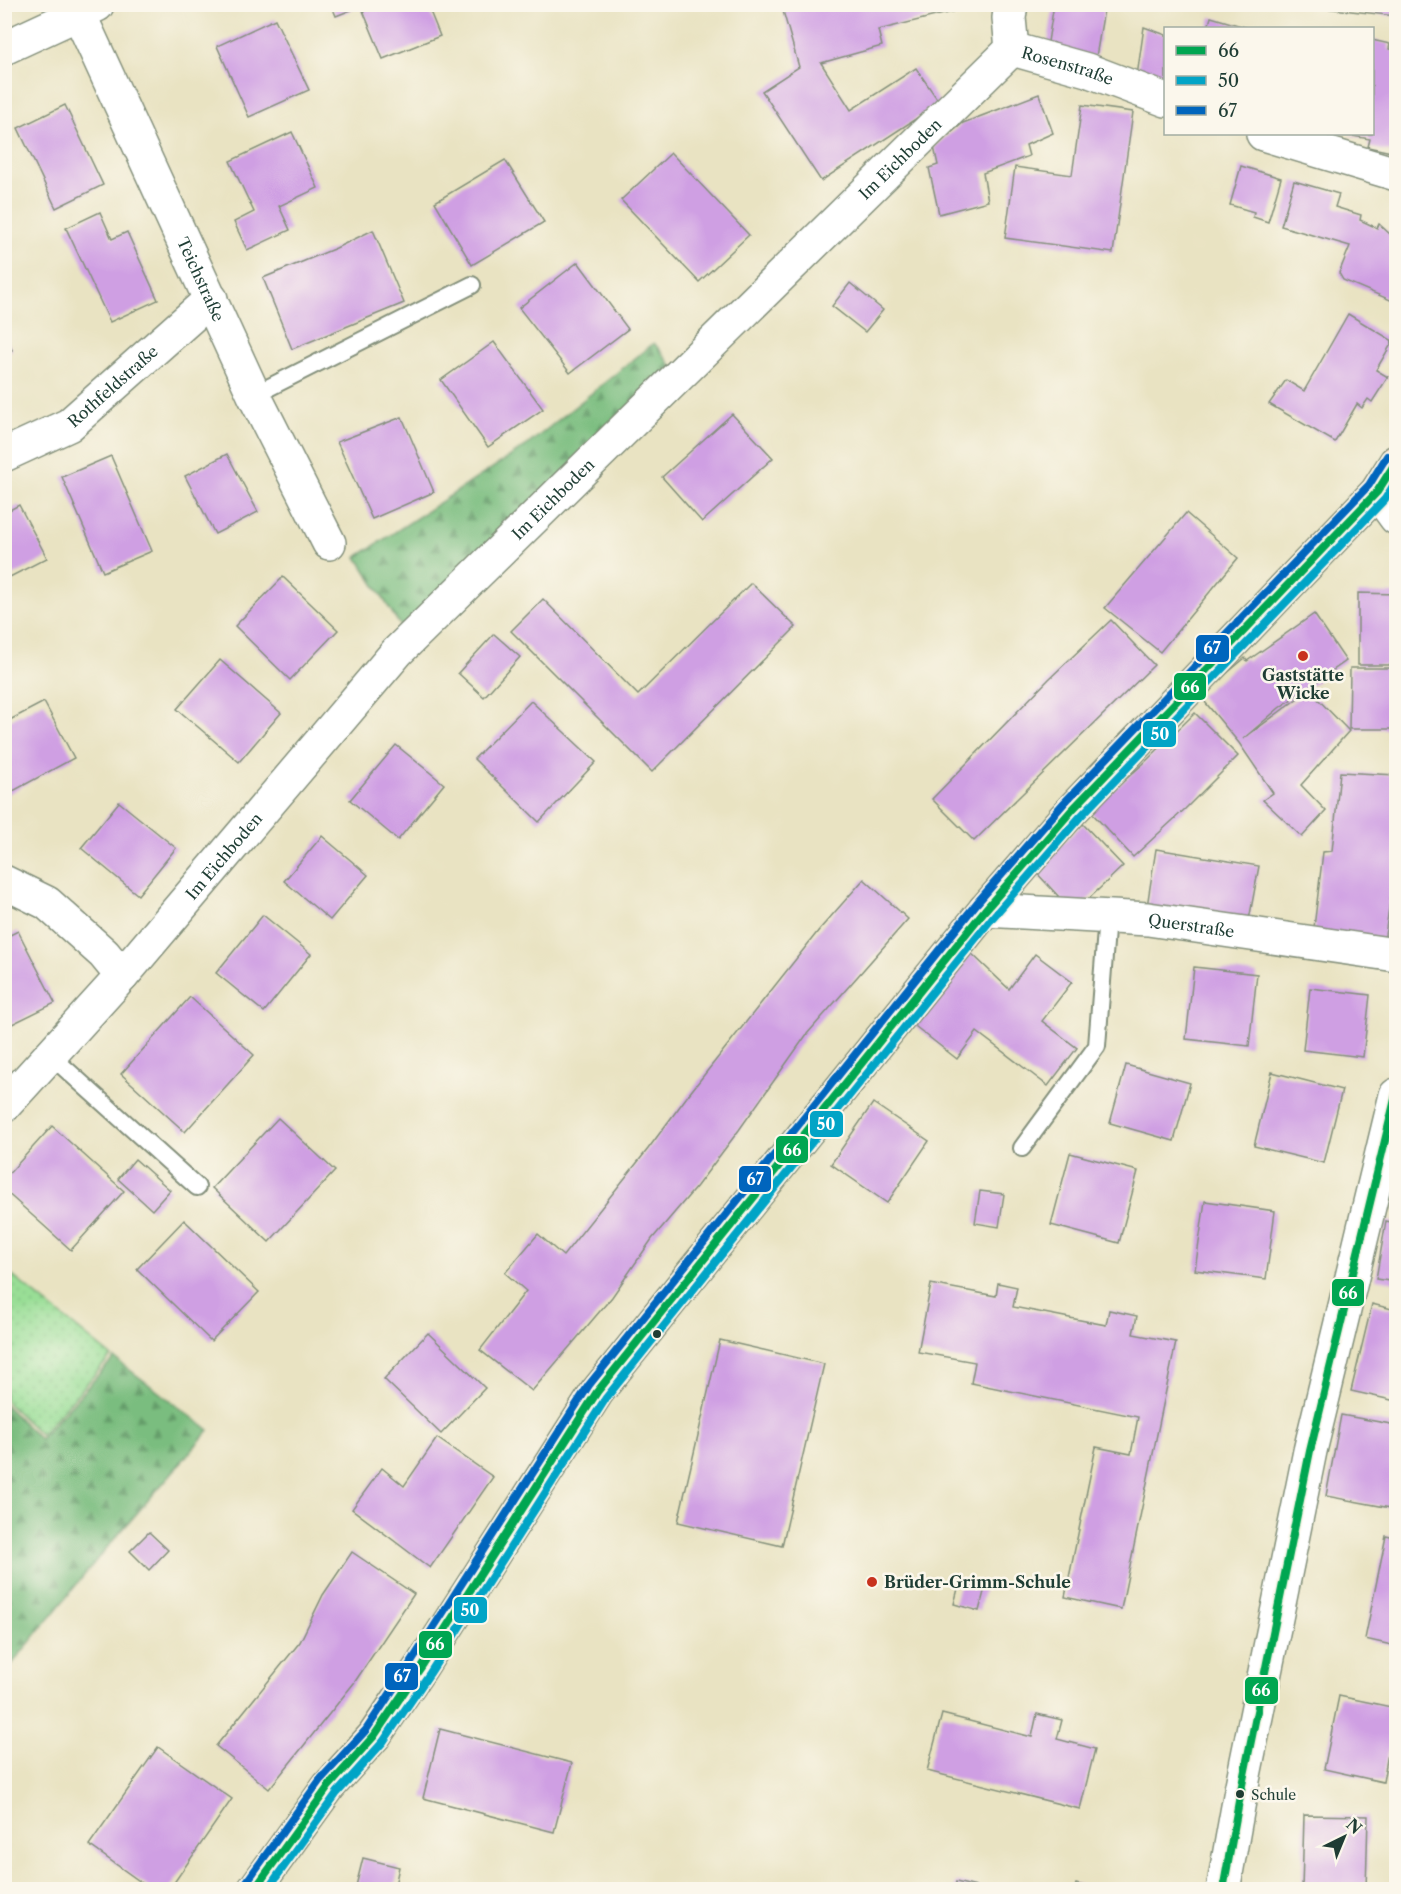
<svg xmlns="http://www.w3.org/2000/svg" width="1401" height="1894" font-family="'Libre Caslon Text',serif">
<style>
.grass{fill:url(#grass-dots);stroke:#5c8e65;stroke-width:1.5}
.forest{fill:url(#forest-firs);stroke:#4c7d5a;stroke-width:1.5}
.building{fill:#cf9fe3}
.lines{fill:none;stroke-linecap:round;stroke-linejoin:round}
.lane-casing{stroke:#84907b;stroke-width:20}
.street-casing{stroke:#84907b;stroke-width:36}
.secondary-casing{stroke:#84907b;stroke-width:36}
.lane{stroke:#fff;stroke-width:16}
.street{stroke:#fff;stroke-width:33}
.secondary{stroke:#fde4d0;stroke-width:33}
.bus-1-casing{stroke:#fbf7ec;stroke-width:12}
.bus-2-casing{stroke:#fbf7ec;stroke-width:12}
.bus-3-casing{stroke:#fbf7ec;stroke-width:12}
.bus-1{stroke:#00a651;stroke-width:8}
.bus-2{stroke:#02a4c6;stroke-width:8}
.bus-3{stroke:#0065bd;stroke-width:8}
.poi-dot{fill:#c8321e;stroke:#fbf7ec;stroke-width:2}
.bus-dot{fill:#1f3d34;stroke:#fbf7ec;stroke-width:2}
.labels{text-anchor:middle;stroke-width:5;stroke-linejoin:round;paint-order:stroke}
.bus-label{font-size:14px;fill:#1f3d34;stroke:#fbf7ec;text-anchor:start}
.street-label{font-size:16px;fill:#1f3d34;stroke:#fbf7ec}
.poi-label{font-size:16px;font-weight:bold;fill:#1f3d34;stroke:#fbf7ec}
.line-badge{stroke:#fbf7ec;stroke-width:2}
.badge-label{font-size:16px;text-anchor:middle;font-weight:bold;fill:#fff}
</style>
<defs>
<pattern id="grass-dots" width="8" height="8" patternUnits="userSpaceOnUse" patternTransform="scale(1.5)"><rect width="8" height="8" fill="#99de96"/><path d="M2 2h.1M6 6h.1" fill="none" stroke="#83bf82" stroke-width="1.8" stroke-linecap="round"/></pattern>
<pattern id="forest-firs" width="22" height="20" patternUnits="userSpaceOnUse" patternTransform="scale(1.5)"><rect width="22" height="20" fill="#7abd7f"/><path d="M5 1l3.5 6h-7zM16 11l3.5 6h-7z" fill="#639b69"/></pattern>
</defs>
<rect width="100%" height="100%" fill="#fbf7ec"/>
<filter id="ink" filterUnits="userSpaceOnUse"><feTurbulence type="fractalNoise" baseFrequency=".0167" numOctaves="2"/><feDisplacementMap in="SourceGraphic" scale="12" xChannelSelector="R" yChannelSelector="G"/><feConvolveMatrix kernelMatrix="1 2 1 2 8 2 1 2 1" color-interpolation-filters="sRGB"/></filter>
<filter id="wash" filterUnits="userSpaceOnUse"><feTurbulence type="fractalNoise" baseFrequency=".008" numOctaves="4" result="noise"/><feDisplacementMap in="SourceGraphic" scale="24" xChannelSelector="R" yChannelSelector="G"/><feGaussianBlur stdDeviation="1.35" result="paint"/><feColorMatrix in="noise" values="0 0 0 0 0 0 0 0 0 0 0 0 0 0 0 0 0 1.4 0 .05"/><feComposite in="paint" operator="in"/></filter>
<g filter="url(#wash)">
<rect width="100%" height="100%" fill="#e9e3c2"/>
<!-- grass -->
<polygon class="grass" points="4,1269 111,1356 41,1435 5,1401"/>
<!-- forest -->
<g class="forest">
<polygon points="654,343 676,371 405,633 357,557 526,446"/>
<polygon points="114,1358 209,1430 98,1558 5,1673 5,1405 40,1439"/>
</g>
<g id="blocks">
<!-- building -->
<g class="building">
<polygon points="4,4 18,4 4,12"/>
<polygon points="331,4 427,4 440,36 383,59 361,6 336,16"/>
<polygon points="781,4 950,4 952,12 878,30 882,46 821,63 851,110 916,68 940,103 821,181 762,91 799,67"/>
<polygon points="1054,4 1105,4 1096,57 1047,48"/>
<polygon points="1306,5 1396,5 1396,16 1306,6"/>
<polygon points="1211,17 1245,27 1244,28 1208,28"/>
<polygon points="275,19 309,90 249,117 217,46"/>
<polygon points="1144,27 1166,35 1166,93 1137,76"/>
<polygon points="1372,40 1390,44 1389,49 1396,51 1396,153 1368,147 1370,139 1347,135 1372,134"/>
<polygon points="1039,94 1053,133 1026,145 1029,156 983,173 988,201 939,214 929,168 938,165 934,147 963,123"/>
<polygon points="65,105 103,185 56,208 18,128"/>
<polygon points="1082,105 1133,112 1113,253 1005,238 1015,167 1072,175"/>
<polygon points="292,132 318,188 279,206 290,230 247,250 234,222 254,212 230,161"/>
<polygon points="671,153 749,235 699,282 621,200"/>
<polygon points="505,160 544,222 472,265 435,202"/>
<polygon points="1241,166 1281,178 1268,222 1253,217 1254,212 1230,205"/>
<polygon points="1294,181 1339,194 1335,207 1361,215 1360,220 1377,228 1379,224 1391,235 1393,233 1396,238 1395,302 1343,280 1339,273 1350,246 1281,226"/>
<polygon points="100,212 112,239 127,232 158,300 110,322 66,228"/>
<polygon points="373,230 404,303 292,349 263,278 336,248"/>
<polygon points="578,262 628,329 570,373 519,308"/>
<polygon points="850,283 883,310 865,332 832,306"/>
<polygon points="1348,314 1393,341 1376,370 1388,377 1372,402 1368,399 1362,408 1357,404 1335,442 1269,404 1286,380 1304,391"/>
<polygon points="4,335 12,350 4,354"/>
<polygon points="494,342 543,409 488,447 441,380"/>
<polygon points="732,414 773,458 702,522 662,477"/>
<polygon points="402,417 434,492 372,519 337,442"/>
<polygon points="227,454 258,512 215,534 185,476"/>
<polygon points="111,456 152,551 103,572 62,477"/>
<polygon points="19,505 47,558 4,580 4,513"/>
<polygon points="1186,513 1238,558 1160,652 1105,608"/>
<polygon points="283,577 338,630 290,680 235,626"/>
<polygon points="751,583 796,627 652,772 511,631 543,599 638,695"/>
<polygon points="1358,593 1396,594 1396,665 1358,665"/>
<polygon points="1314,614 1346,661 1279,708 1243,739 1309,690 1349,731 1301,785 1326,811 1302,837 1263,800 1273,793 1239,743 1200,696 1245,658 1247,661"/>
<polygon points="1111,620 1154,665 974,841 932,799 1049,679"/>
<polygon points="494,634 520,657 484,697 458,673"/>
<polygon points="220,660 281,713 239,762 177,709"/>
<polygon points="1350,668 1396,668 1396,729 1349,729"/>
<polygon points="531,701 596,762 539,822 474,759"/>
<polygon points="44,702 74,758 4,796 4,723"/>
<polygon points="1195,713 1238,756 1185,809 1133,857 1090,811 1143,764"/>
<polygon points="396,745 444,784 398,840 350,800"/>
<polygon points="1340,772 1396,775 1396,861 1384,942 1313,936 1323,852 1332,851"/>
<polygon points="119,802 176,848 138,895 81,848"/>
<polygon points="1083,824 1123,866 1074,913 1034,870"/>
<polygon points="322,836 368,875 330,920 284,881"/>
<polygon points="1156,849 1259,866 1247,931 1146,913"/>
<polygon points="864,879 908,919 807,1034 739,1130 697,1186 652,1239 612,1297 532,1391 480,1350 526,1291 505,1273 538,1234 563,1256 648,1149 689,1094 819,930"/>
<polygon points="263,915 311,954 264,1012 216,973"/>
<polygon points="18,931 55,1003 4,1028 4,938"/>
<polygon points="971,953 1009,989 1035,954 1072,982 1042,1021 1077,1048 1048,1086 977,1032 957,1059 911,1023"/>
<polygon points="1194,967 1257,974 1249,1046 1186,1039"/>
<polygon points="1310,988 1370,995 1363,1057 1303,1050"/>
<polygon points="190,997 254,1055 185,1132 121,1074"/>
<polygon points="1126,1065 1190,1083 1174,1141 1110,1123"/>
<polygon points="1272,1072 1342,1090 1324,1163 1254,1146"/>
<polygon points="873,1103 929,1141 887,1203 831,1164"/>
<polygon points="278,1118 335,1171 269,1242 212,1188"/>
<polygon points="52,1126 124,1191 71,1250 4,1190 4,1179"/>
<polygon points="1070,1153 1138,1171 1119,1243 1051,1225"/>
<polygon points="135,1159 170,1190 152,1210 118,1179"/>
<polygon points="980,1191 1004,1194 999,1227 975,1223"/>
<polygon points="1205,1201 1275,1211 1266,1279 1195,1270"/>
<polygon points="184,1220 259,1292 211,1341 137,1269"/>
<polygon points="1386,1221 1396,1223 1396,1282 1376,1279"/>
<polygon points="998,1283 1017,1287 1013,1307 1106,1325 1109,1310 1137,1316 1133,1334 1176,1342 1121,1609 1065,1597 1096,1447 1131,1454 1138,1417 971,1383 975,1362 918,1352 931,1284 996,1296"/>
<polygon points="1372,1304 1396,1310 1396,1401 1351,1391"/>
<polygon points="428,1333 485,1388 441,1434 384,1379"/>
<polygon points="720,1340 824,1364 782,1546 678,1522"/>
<polygon points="1341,1415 1396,1425 1396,1509 1326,1496"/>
<polygon points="437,1438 493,1477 430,1568 352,1509 382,1468 404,1486"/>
<polygon points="149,1532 168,1550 149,1570 130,1551"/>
<polygon points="1386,1536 1396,1538 1396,1646 1365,1639"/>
<polygon points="352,1552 414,1594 354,1683 269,1789 216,1746 300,1642 323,1595"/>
<polygon points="960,1581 985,1588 979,1611 954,1604"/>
<polygon points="1339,1696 1396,1708 1383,1782 1324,1769"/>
<polygon points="942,1714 1032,1737 1037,1714 1062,1720 1057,1739 1095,1749 1080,1809 927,1771"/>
<polygon points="440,1729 572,1763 554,1832 423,1798"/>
<polygon points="158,1747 232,1799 169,1890 152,1890 89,1845"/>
<polygon points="1304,1815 1368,1816 1366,1890 1302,1890"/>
<polygon points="363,1858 399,1867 394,1890 355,1890"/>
<polygon points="956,1882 985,1889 985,1890 954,1890"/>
<polygon points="1076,1884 1096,1889 1096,1890 1074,1890"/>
</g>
</g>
</g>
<g filter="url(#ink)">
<use href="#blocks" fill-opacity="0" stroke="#84907b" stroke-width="1.5"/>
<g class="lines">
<defs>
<g id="lane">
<polyline points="254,395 472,285"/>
<polyline points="50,1055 197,1187"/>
<polyline points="1022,1148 1097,1046 1107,917"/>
</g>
<g id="street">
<polyline points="1011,4 1009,18 1012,49"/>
<path id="s1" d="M79 14 254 395 329 543"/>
<polyline points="4,48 97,5"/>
<path id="s2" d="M1012 49 1087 70 1166 100"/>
<polyline points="1263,134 1396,174"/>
<path id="s3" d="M4 455 69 425 211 299"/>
<polyline points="1377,492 1396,518"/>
<polyline points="4,882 47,903 104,954 122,976"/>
<path id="s4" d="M985 910 1148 919 1396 955"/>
<path id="s5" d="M4 1106 122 976 397 652 1012 49"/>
<polyline points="1223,1890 1241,1790 1310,1451 1396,1095"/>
</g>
<polyline id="secondary" points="254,1890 329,1786 374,1736 421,1667 597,1392 985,910 1072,810 1377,492 1396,462"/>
</defs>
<!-- lane casing -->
<use href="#lane" class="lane-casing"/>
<!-- street casing -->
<use href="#street" class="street-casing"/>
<!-- secondary casing -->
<use href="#secondary" class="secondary-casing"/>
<!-- lane -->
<use href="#lane" class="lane"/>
<!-- street -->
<use href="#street" class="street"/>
<!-- secondary -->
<use href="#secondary" class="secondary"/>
<defs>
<g id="bus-1">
<polyline points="254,1890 329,1786 374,1736 421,1667 597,1392 985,910 1072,810 1377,492 1396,462"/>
<polyline points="1223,1890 1241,1790 1310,1451 1396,1095"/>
</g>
<polyline id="bus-2" points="267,1890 337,1793 383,1742 430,1673 606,1398 993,917 1080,817 1385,499 1396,481"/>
<polyline id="bus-3" points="245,1884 320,1780 366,1730 412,1661 589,1385 977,903 1064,803 1369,485 1387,456"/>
</defs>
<!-- bus-1 casing -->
<use href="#bus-1" class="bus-1-casing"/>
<!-- bus-2 casing -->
<use href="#bus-2" class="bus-2-casing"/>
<!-- bus-3 casing -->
<use href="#bus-3" class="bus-3-casing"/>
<!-- bus-1 -->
<use href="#bus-1" class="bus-1"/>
<!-- bus-2 -->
<use href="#bus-2" class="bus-2"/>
<!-- bus-3 -->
<use href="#bus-3" class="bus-3"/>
</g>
</g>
<!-- markers -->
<g class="poi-dot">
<circle cx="1303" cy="656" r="6"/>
<circle cx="872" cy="1582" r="6"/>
</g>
<g class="bus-dot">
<circle cx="657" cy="1334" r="5"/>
<circle cx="1240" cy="1794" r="5"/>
</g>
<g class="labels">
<!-- bus labels -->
<g class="bus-label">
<text x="1251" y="1800">Schule</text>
</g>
<!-- street labels -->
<g class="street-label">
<text dy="6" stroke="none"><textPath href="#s2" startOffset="58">Rosenstraße</textPath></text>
<text dy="6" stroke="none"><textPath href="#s5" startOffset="1305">Im Eichboden</textPath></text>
<text dy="6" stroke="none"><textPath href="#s1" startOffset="292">Teichstraße</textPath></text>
<text dy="6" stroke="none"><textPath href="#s3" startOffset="130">Rothfeldstraße</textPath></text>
<text dy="6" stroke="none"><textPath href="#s5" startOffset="819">Im Eichboden</textPath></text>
<text dy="6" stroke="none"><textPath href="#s5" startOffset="333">Im Eichboden</textPath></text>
<text dy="6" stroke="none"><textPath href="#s4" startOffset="207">Querstraße</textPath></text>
</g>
<!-- poi labels -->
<g class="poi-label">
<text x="1303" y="681">Gaststätte<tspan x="1303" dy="18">Wicke</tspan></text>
<text x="884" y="1588" text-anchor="start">Brüder-Grimm-Schule</text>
</g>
</g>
<g class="line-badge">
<rect x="1195" y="634" width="35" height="29" rx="6" fill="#0065bd"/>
<rect x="1173" y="672" width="34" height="29" rx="6" fill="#00a651"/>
<rect x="1142" y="720" width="35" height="28" rx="6" fill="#02a4c6"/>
<rect x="809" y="1110" width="35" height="28" rx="6" fill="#02a4c6"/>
<rect x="775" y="1135" width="34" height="29" rx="6" fill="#00a651"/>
<rect x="738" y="1165" width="34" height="28" rx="6" fill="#0065bd"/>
<rect x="1331" y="1278" width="34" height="29" rx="6" fill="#00a651"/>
<rect x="453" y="1596" width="35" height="28" rx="6" fill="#02a4c6"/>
<rect x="418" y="1630" width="35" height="29" rx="6" fill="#00a651"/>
<rect x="384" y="1662" width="35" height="29" rx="6" fill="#0065bd"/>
<rect x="1244" y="1676" width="35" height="29" rx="6" fill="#00a651"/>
</g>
<g class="badge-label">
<text x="1212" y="654">67</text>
<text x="1190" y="693">66</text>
<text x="1160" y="740">50</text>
<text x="826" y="1130">50</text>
<text x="792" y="1156">66</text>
<text x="755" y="1185">67</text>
<text x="1348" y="1299">66</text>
<text x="470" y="1616">50</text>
<text x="435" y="1650">66</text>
<text x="402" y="1682">67</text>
<text x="1261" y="1696">66</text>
</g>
<!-- margin -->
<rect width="1401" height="1894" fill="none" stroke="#fbf7ec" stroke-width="24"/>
<!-- legend -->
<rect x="1164" y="27" width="210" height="108" fill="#fbf7ec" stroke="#a3ada2" stroke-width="1.5"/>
<rect x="1176" y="46" width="30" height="9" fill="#00a651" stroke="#a3ada2" stroke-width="1.5"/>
<text x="1218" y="57" font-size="18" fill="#1f3d34">66</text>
<rect x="1176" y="76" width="30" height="9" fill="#02a4c6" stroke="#a3ada2" stroke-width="1.5"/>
<text x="1218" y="87" font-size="18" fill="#1f3d34">50</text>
<rect x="1176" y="106" width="30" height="9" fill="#0065bd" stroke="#a3ada2" stroke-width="1.5"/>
<text x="1218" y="117" font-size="18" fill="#1f3d34">67</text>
<!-- north arrow -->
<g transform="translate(1344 1837) rotate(43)" stroke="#fbf7ec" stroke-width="4.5" paint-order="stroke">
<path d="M0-4.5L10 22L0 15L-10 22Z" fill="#1f3d34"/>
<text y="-9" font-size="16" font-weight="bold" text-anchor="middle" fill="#1f3d34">N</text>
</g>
</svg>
